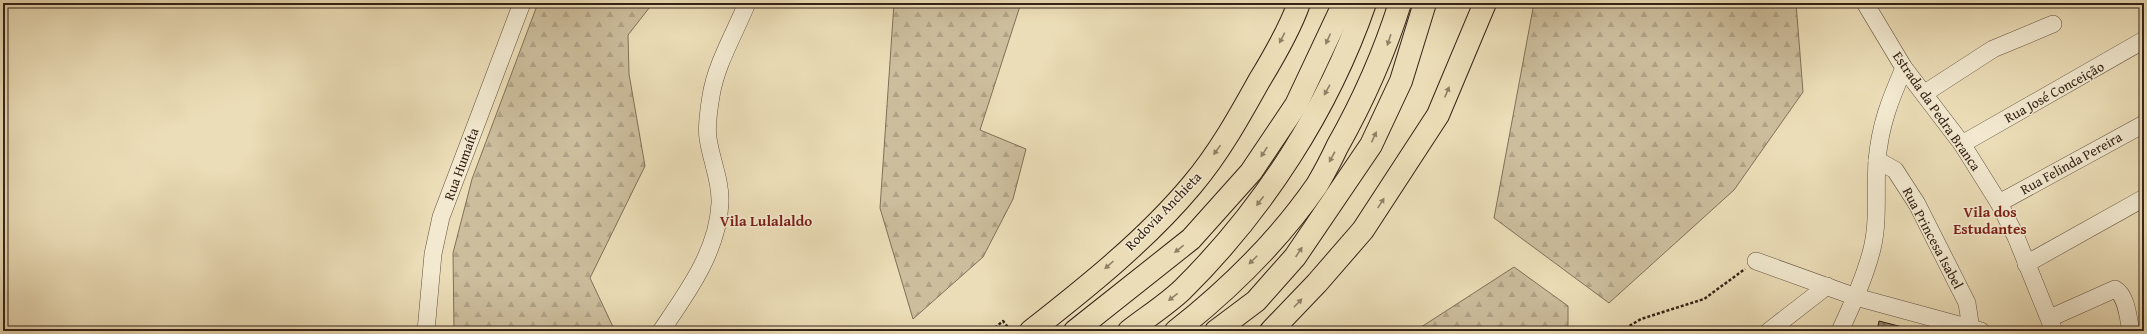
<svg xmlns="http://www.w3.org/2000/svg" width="2147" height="334" font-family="'Gentium Book Plus',serif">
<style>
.forest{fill:url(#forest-firs);stroke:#807059}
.building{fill:url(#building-cross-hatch);stroke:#352216}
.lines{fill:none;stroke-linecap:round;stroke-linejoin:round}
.minor-casing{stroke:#62513e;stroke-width:18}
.highway-casing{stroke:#352216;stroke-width:24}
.path{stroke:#352216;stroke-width:2.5;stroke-dasharray:3 2;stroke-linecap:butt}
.minor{stroke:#f2e9d0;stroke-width:17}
.highway{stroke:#ebddb7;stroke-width:22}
.oneway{fill:#908066}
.labels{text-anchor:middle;stroke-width:3;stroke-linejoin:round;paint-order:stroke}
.street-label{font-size:14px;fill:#352216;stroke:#f2e9d0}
.neighbourhood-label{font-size:15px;font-weight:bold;fill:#7a1f14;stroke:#f2e9d0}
</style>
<defs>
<pattern id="forest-firs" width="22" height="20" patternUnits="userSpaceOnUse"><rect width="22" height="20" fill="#ccbd9c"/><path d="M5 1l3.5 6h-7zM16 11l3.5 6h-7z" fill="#b0a286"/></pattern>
<pattern id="building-cross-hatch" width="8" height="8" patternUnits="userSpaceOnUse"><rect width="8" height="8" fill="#94836a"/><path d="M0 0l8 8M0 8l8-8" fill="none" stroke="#7a6b56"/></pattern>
</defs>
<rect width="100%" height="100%" fill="#ebddb7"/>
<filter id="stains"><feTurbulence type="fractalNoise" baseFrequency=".005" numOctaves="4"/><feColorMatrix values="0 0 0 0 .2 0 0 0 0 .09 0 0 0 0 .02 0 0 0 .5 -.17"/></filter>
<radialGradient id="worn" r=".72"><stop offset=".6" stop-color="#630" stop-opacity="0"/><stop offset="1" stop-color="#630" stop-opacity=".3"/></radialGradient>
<!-- forest -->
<g class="forest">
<polygon points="538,3 653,3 628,35 629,74 645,166 590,278 615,331 454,331 453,253 472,179"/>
<polygon points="894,3 1021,3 980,130 1026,149 1013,199 983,257 913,319 880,208"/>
<polygon points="1534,3 1796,3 1803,92 1734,190 1609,303 1494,218"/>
<polygon points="1514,267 1568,306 1568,331 1415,331"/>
</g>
<!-- building -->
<polygon class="building" points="1879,321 1918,331 1877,331"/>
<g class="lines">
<defs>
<g id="minor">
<polyline points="1865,3 1904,68 1962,144 1999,203 2016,237 2054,331"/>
<polyline points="1925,93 1993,49 2053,24"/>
<polyline points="1962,144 2144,40"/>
<polyline points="1877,160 1895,170 1917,204 1967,303 1971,329"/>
<polyline points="1999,203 2144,124"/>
<polyline points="1756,261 1856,297 1981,331"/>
<polyline points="2026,264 2144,198"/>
<path d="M2050 318 2115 289C2127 296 2128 318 2131 331"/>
<polyline points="426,331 433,254 441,217 522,3"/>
<path d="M661 331C687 293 718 251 720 203 721 181 711 160 708 138 706 126 709 108 711 96 716 64 735 33 747 3"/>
<polyline points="1769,331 1827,286"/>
<path d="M1840 331C1852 305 1865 277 1872 249 1879 221 1875 189 1877 161 1880 125 1890 100 1904 68"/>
</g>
<g id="highway">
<path d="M1031 331C1087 287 1146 240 1192 185 1219 153 1239 117 1259 81 1273 58 1290 29 1299 3"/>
<polyline points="1075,331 1191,239 1251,172 1296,105 1344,3"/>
<path d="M1129 331C1147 317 1166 305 1182 290 1263 210 1328 110 1365 3"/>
<path d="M1176 331C1228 290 1279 240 1317 185 1324 173 1331 160 1337 147 1363 101 1384 54 1400 3"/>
<polyline points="1216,331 1256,301 1295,257 1371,145 1401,81 1425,3"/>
<polyline points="1271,331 1317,283 1363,230 1438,115 1485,3"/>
</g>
</defs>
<!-- minor casing -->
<use href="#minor" class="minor-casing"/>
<!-- highway casing -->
<use href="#highway" class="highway-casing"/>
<!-- path -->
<g class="path">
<polyline points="991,331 1003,321 1007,326 1002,331"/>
<polyline points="1621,331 1641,319 1704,299 1745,269"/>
</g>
<!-- minor -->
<use href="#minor" class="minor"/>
<!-- highway -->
<use href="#highway" class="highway"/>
</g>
<!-- one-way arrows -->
<defs><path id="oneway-solid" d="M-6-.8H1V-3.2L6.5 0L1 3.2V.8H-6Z"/></defs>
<g class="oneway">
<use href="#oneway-solid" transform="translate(1282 38) rotate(117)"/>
<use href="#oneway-solid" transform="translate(1328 39) rotate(114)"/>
<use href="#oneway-solid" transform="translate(1389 40) rotate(108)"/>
<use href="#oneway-solid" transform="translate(1327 90) rotate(119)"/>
<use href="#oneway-solid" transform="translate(1447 92) rotate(-67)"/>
<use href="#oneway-solid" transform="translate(1374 137) rotate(-65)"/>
<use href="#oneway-solid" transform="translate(1217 150) rotate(126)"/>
<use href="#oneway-solid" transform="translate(1264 152) rotate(123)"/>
<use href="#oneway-solid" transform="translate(1332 157) rotate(119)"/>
<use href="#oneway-solid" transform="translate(1260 201) rotate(127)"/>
<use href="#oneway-solid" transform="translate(1381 203) rotate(-57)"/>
<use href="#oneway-solid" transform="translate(1179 249) rotate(141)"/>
<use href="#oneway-solid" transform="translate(1299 252) rotate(-56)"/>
<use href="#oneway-solid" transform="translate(1253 260) rotate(135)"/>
<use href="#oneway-solid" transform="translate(1109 265) rotate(138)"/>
<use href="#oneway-solid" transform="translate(1173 297) rotate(142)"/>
<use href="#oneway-solid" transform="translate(1298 303) rotate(-46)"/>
</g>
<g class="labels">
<!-- street labels -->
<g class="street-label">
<text transform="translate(2054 92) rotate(-29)" y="5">Rua José Conceição</text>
<text transform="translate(1937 111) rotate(55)" y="5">Estrada da Pedra Branca</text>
<text transform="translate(2071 163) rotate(-29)" y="5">Rua Felinda Pereira</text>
<text transform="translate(461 164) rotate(-70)" y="5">Rua Humaíta</text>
<text transform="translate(1163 211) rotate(-46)" y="5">Rodovia Anchieta</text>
<text transform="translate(1933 238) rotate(62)" y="5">Rua Princesa Isabel</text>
</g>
<!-- neighbourhood labels -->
<g class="neighbourhood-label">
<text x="1990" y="217">Vila dos<tspan x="1990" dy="17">Estudantes</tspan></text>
<text x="766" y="226">Vila Lulalaldo</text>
</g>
</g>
<!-- margin -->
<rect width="2147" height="334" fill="none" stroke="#ebddb7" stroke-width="16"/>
<rect x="4" y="4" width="2139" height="326" fill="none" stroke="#352216" stroke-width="2"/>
<rect x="8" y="8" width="2131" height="318" fill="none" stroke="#352216"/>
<rect width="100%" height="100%" filter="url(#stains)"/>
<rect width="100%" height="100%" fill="url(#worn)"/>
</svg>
